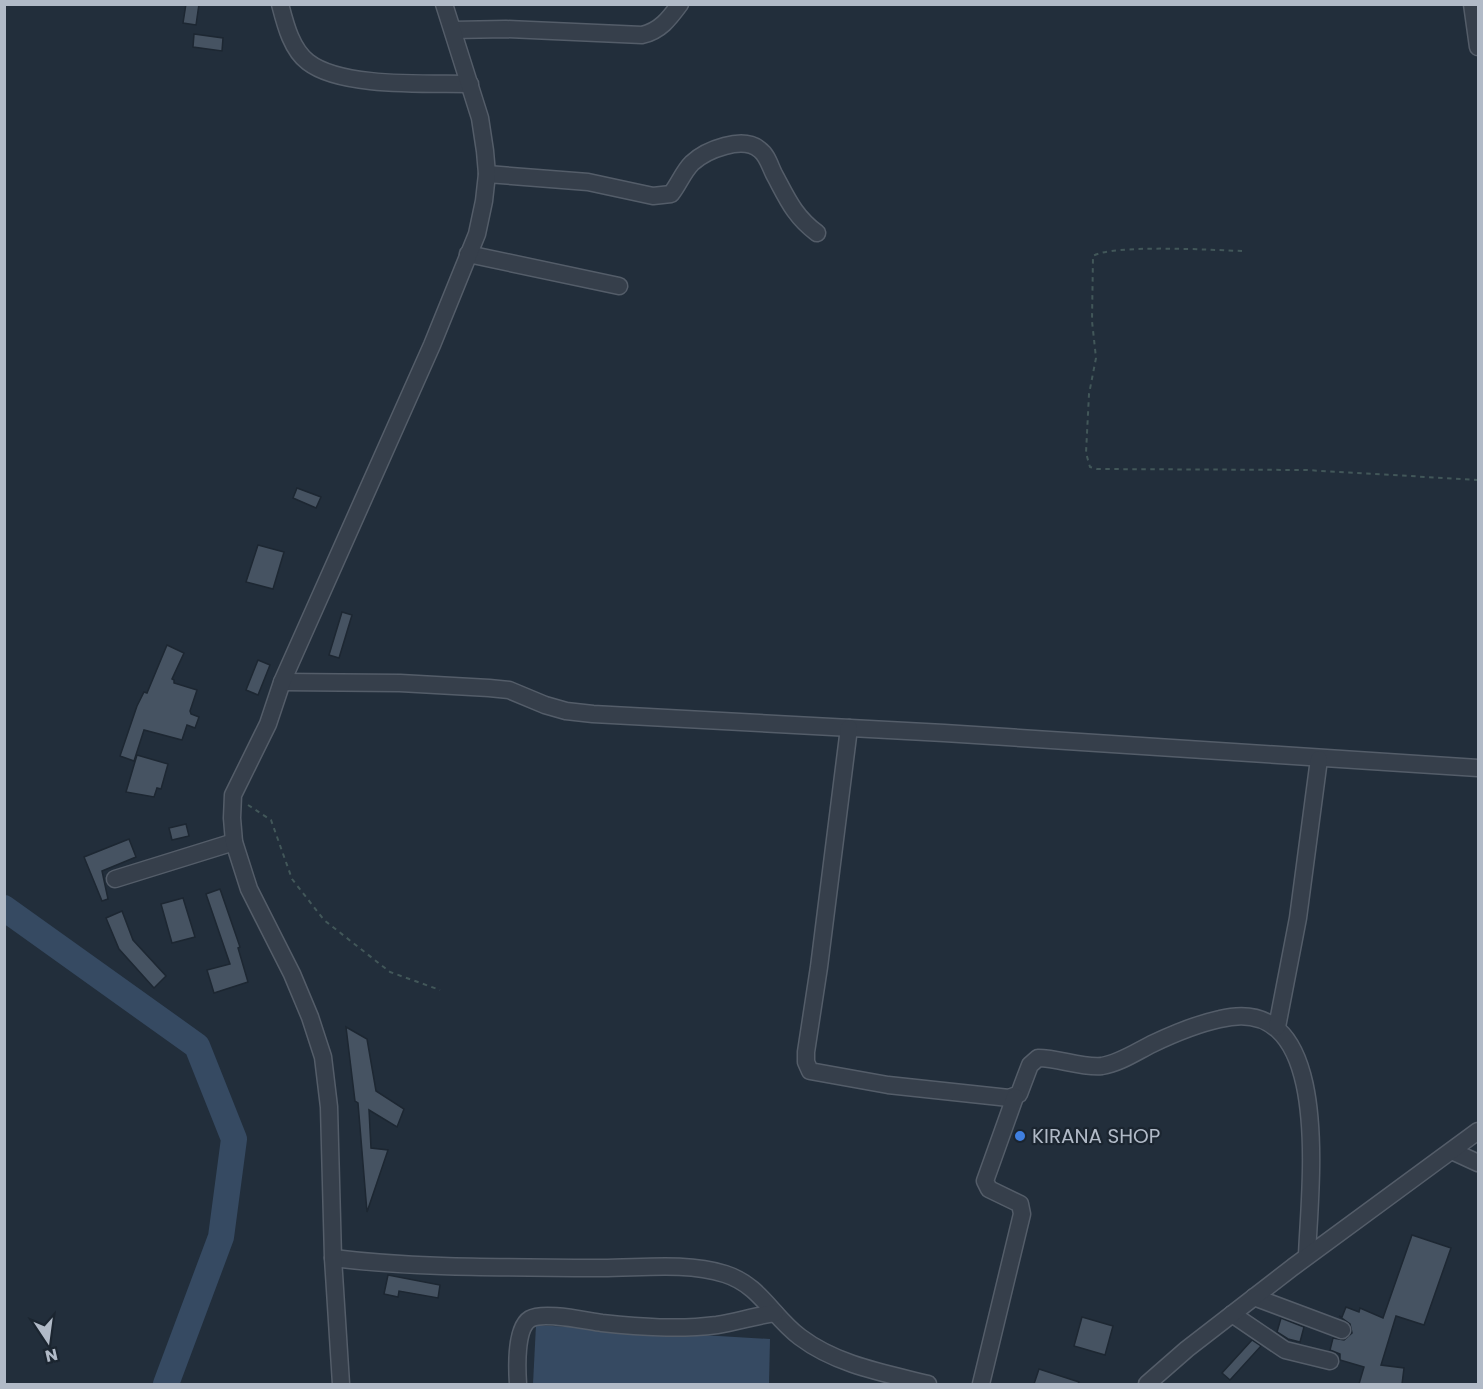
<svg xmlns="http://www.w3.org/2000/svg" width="1483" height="1389" font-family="Poppins,sans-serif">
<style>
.water{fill:#364a62}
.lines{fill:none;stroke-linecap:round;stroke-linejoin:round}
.river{stroke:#364a62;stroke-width:26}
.building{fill:#465362;stroke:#1d2732;stroke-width:1.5}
.minor-casing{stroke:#545d69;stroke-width:19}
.path{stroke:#425759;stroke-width:2;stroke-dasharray:4.5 4.5;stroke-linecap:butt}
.minor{stroke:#363f4b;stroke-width:16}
.shop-dot{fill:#3f7fe0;stroke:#1b2530;stroke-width:2}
.labels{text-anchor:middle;stroke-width:4.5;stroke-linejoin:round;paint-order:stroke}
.poi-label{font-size:20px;fill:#b1bac7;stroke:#1b2530;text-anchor:start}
</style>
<rect width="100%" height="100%" fill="#222e3b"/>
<!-- water -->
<polygon class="water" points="536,1325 770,1339 769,1384 533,1384"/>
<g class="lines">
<!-- river -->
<polyline class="river" points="4,908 197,1046 234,1139 221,1237 166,1384"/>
</g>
<!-- building -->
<g class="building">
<polygon points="186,4 199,4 196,25 183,23"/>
<polygon points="194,34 223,38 222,51 193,47"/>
<polygon points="297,488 321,497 316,508 293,498"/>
<polygon points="258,545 284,552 273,589 246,582"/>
<polygon points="342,612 352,615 339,658 329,655"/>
<polygon points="167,645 184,653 172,679 174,680 174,683 197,690 190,711 191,714 199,717 195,728 187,725 182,740 144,730 134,761 120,756 137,706 144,692 147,693"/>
<polygon points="258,660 270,665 258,695 246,690"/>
<polygon points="137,755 168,764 161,789 157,788 154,797 126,792"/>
<polygon points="186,824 189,836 172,840 169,828"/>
<polygon points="129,839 136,857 102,871 108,899 102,901 84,857"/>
<polygon points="220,889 240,947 238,948 248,982 214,993 207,970 230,964 206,894"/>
<polygon points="183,898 195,937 172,943 161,904"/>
<polygon points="122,911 133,940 166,976 154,988 119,949 106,918"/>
<polygon points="346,1027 367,1039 376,1091 404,1109 397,1127 369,1110 371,1148 388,1150 367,1212 358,1103 355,1101"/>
<polygon points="1412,1235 1451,1248 1424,1325 1396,1316 1381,1365 1404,1368 1402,1384 1359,1384 1364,1367 1340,1360 1340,1354 1330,1350 1333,1338 1344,1340 1352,1333 1350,1324 1339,1316 1342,1317 1346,1307 1359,1312 1360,1308 1383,1318"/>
<polygon points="388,1275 440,1285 438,1298 399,1291 398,1297 384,1294"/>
<polygon points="1082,1317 1113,1326 1105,1355 1074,1346"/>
<polygon points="1281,1318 1304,1327 1300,1342 1288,1339 1277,1332"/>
<polygon points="1252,1340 1261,1346 1230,1380 1222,1373"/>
<polygon points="1039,1369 1079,1382 1078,1384 1034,1384"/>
</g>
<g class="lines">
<defs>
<g id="minor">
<path d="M280 4C285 23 291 49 308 62 341 88 428 83 470 84"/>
<polyline points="1472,4 1478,47"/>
<path d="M453 30 506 29 642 35C660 31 669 19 680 4"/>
<path d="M487 174 588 182 653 196 671 194C679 184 683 172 692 163 706 150 743 135 760 150 767 155 770 166 774 174 787 198 794 216 817 233"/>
<polyline points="468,254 619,286"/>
<polyline points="282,682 400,683 489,688 509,690 545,705 566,711 593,714 944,733 1478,768"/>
<path d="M849 728 819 967 806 1052V1062L810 1071 888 1085 1009 1098 1019 1094 1030 1065 1038 1058C1059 1058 1081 1068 1102 1066 1120 1063 1136 1052 1152 1044 1173 1034 1197 1024 1220 1019 1336 990 1309 1192 1307 1256"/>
<polyline points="115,879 234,842"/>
<polyline points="1277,1027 1298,918 1319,759"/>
<polyline points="1452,1151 1478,1163"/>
<path d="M333 1258C421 1269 513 1267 602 1268 642 1268 686 1262 725 1274 760 1285 772 1316 800 1337 837 1365 884 1373 928 1384"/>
<polyline points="1254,1297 1342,1330"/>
<polyline points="1232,1314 1285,1350 1330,1361"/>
<polyline points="341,1384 333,1258 329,1107 323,1057 310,1017 292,974 249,889 234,842 232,818 233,795 268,724 282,682 432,345 477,234 484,201 487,174 485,151 480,118 444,4"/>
<path d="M518 1384C517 1369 515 1328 530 1319 544 1311 586 1321 602 1323 641 1327 678 1330 717 1325 736 1322 755 1316 775 1313"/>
<polyline points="981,1384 1022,1214 1020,1204 989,1189 985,1181 1015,1097"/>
<polyline points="1147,1384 1187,1349 1293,1267 1478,1131"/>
</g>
</defs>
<!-- minor casing -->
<use href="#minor" class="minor-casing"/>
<!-- path -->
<g class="path">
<path d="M1242 251C1213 250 1113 244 1093 256L1092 321 1096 358 1089 394 1086 453 1090 467 1097 469 1306 470 1478 480"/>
<polyline points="248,805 271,820 292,879 324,920 390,972 440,990"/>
</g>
<!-- minor -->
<use href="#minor" class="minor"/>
</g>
<!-- markers -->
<circle class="shop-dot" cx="1020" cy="1136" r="6"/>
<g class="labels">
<!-- poi labels -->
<g class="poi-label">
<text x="1032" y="1143">KIRANA SHOP</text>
</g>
</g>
<!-- border -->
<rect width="1483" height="1389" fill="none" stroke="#b1bac7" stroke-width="12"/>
<!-- north arrow -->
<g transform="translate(48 1341) rotate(167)" stroke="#1b2530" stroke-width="4.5" paint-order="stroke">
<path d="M0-4.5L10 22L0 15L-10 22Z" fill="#b1bac7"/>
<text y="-9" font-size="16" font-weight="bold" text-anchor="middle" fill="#b1bac7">N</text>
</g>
</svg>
